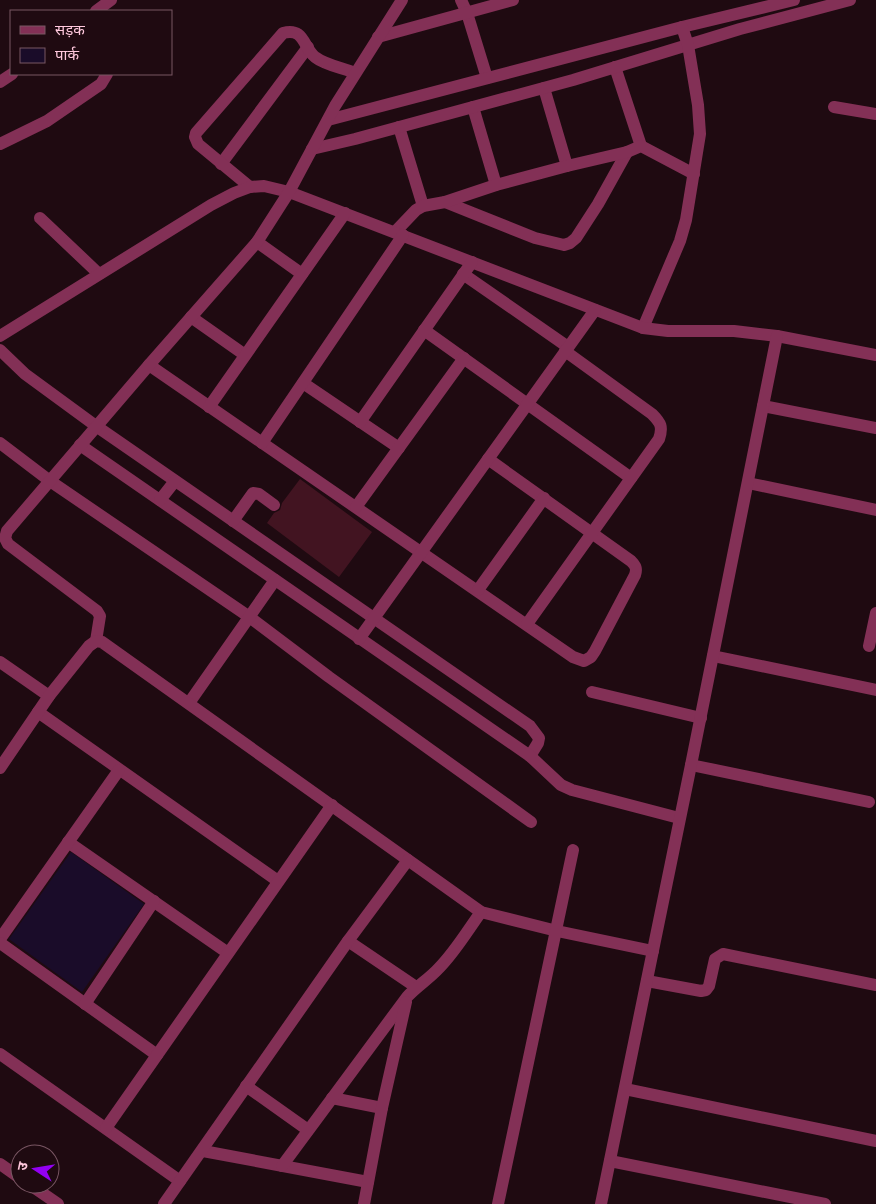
<svg xmlns="http://www.w3.org/2000/svg" width="876" height="1204" font-family="Roboto,'Noto Sans Devanagari',sans-serif">
<style>
.green{fill:#1a0c29}
.building{fill:#421421}
.lines{fill:none;stroke-linecap:round;stroke-linejoin:round}
.minor{stroke:#833056;stroke-width:12}
</style>
<rect width="100%" height="100%" fill="#1f0a11"/>
<!-- green -->
<polygon class="green" points="71,852 144,904 82,992 9,939"/>
<!-- building -->
<polygon class="building" points="300,479 372,532 339,577 267,523 274,513 280,510 282,503"/>
<g class="lines">
<!-- minor -->
<g class="minor">
<polyline points="461,0 467,13 487,78"/>
<polyline points="96,11 111,0"/>
<polyline points="378,37 513,0"/>
<polyline points="615,67 641,146"/>
<polyline points="0,82 12,74"/>
<polyline points="544,88 567,166"/>
<polyline points="473,107 496,185"/>
<polyline points="834,107 876,114"/>
<polyline points="328,120 682,27 794,0"/>
<polyline points="399,127 423,206"/>
<polyline points="0,144 47,121 101,84 107,74"/>
<polyline points="312,149 355,139 573,80 740,29 850,0"/>
<polyline points="221,164 308,47"/>
<path d="M250 187 198 144 195 137 196 133 283 33C305 27 303 48 315 57 325 65 343 68 355 73"/>
<polyline points="445,202 535,238 564,245 570,243 576,238 598,204 627,152"/>
<polyline points="40,218 99,274"/>
<polyline points="395,232 416,210 423,206 445,202 496,185 567,166 627,152 641,146 694,174"/>
<polyline points="257,242 302,274"/>
<polyline points="463,274 568,347"/>
<polyline points="191,317 245,355"/>
<polyline points="643,328 680,241 686,220 700,134 698,105 688,45 682,27"/>
<polyline points="424,330 631,478"/>
<polyline points="0,336 211,205 234,193 250,187 264,186 289,192 643,328 668,331 734,331 777,336 876,355"/>
<polyline points="0,350 25,374 96,426 530,726 539,738 538,743 530,756"/>
<path d="M149 365 573 657 584 661 591 657 595 651 635 575C637 569 636 566 631 561L488 459"/>
<polyline points="303,383 399,448"/>
<polyline points="763,406 876,428"/>
<polyline points="209,407 345,213"/>
<polyline points="360,422 472,262"/>
<polyline points="0,443 50,481 248,616 329,677 531,822"/>
<polyline points="262,443 403,235"/>
<polyline points="80,445 530,756 561,785 572,790 679,818"/>
<polyline points="748,483 876,510"/>
<polyline points="160,500 175,481"/>
<polyline points="356,507 464,358"/>
<polyline points="233,521 253,493 259,494 274,505"/>
<polyline points="478,590 544,498"/>
<path d="M527 624 659 439C663 427 661 423 652 414L565 351"/>
<polyline points="359,639 595,310"/>
<polyline points="96,641 100,616 97,611 8,544 5,538 7,531 149,365 257,242 289,192 335,106 402,0"/>
<polyline points="869,646 876,613"/>
<polyline points="713,656 876,690"/>
<polyline points="0,662 49,696"/>
<polyline points="592,692 701,718"/>
<polyline points="189,703 275,580"/>
<polyline points="38,712 278,881"/>
<polyline points="691,765 869,802"/>
<polyline points="0,768 49,696 89,646 96,641 102,642 481,912 557,931 653,951"/>
<polyline points="68,842 228,953"/>
<polyline points="0,939 119,770"/>
<polyline points="348,941 416,987"/>
<polyline points="0,943 157,1055"/>
<polyline points="647,981 701,991 706,990 709,986 715,959 723,954 876,985"/>
<polyline points="85,1004 154,901"/>
<polyline points="0,1054 180,1181"/>
<polyline points="246,1086 308,1130"/>
<polyline points="625,1089 876,1141"/>
<polyline points="332,1098 382,1108"/>
<polyline points="106,1128 332,805"/>
<polyline points="203,1151 368,1182"/>
<polyline points="610,1161 825,1204"/>
<polyline points="0,1164 20,1178"/>
<path d="M282 1166 407 997C417 986 429 979 439 968 455 952 468 930 481 912"/>
<polyline points="29,1184 58,1204"/>
<polyline points="164,1204 348,941 408,860"/>
<polyline points="364,1204 382,1108 406,1002"/>
<polyline points="498,1204 573,850"/>
<polyline points="601,1204 691,765 777,336"/>
</g>
</g>
<!-- legend -->
<rect x="10" y="10" width="162" height="65" fill="#1f0a11" stroke="#795663"/>
<rect x="20" y="26" width="25" height="8" fill="#833056" stroke="#795663"/>
<text x="55" y="35" font-size="15" fill="#ffc8dd">सड़क</text>
<rect x="20" y="48" width="25" height="15" fill="#1a0c29" stroke="#795663"/>
<text x="55" y="60" font-size="15" fill="#ffc8dd">पार्क</text>
<!-- north arrow -->
<g transform="translate(35 1169) rotate(282)"><circle r="24" fill="#1f0a11" stroke="#795663"/>
<path d="M0-4L9 19L0 12L-9 19Z" fill="#9300f3"/>
<text y="-8" font-size="14" font-weight="bold" text-anchor="middle" fill="#ffc8dd">उ</text>
</g>
</svg>
